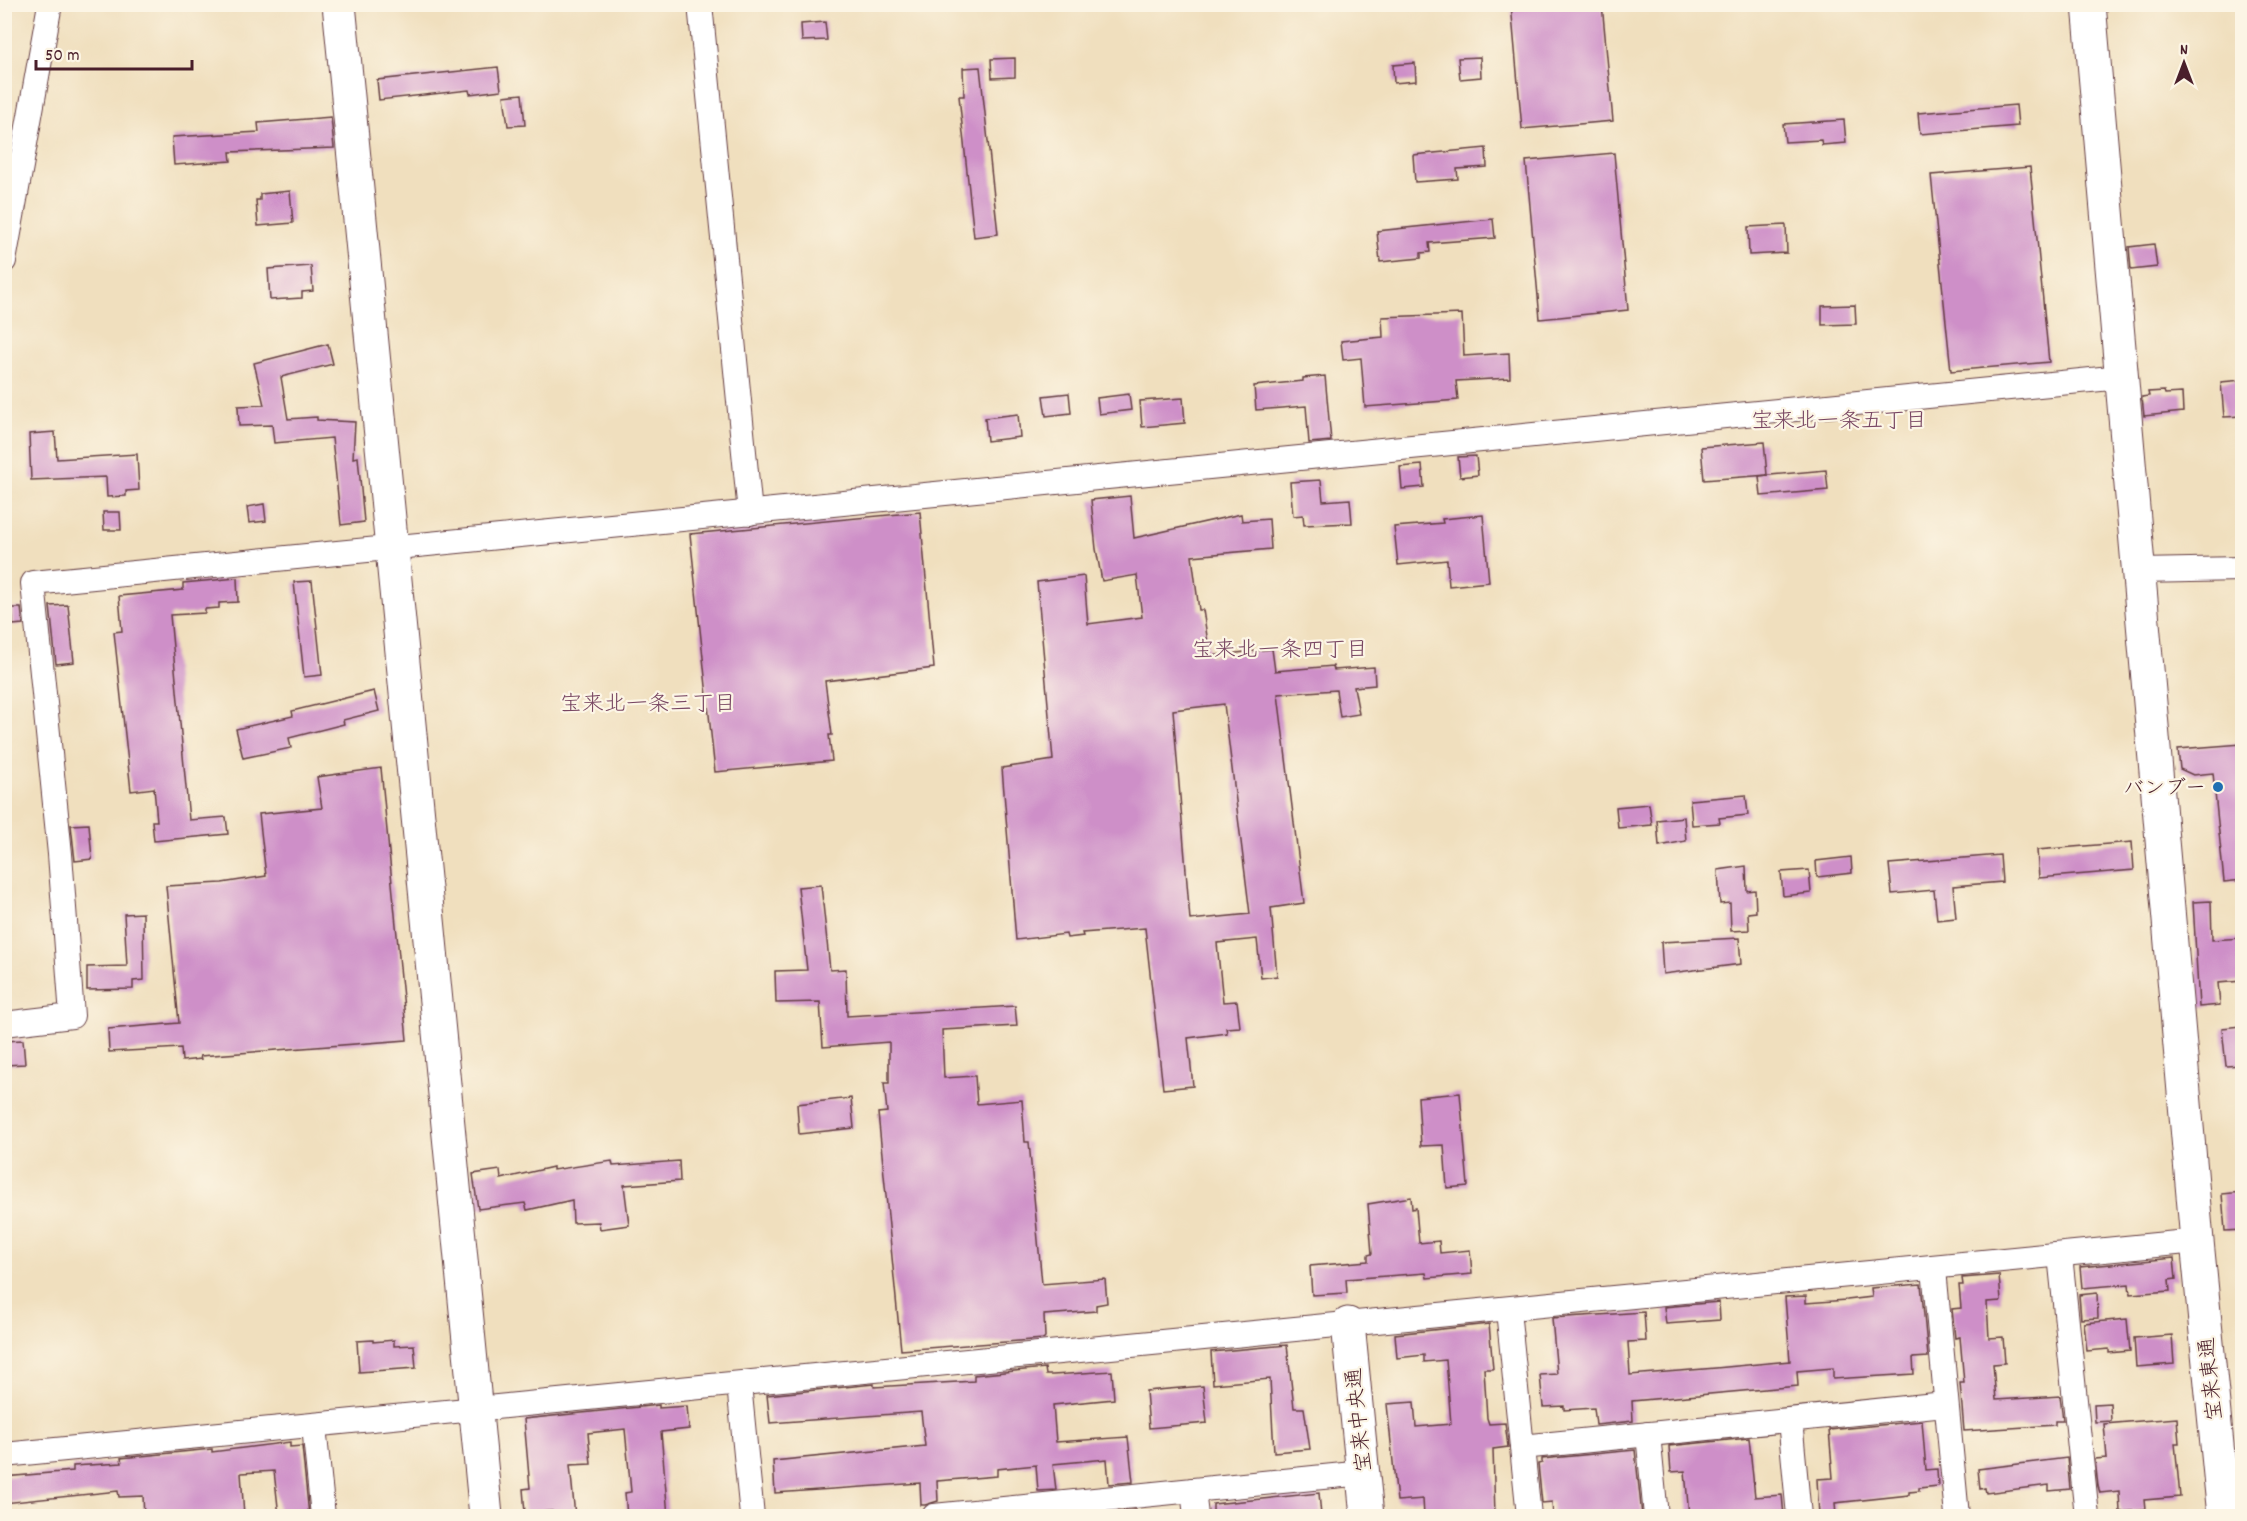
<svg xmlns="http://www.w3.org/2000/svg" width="2247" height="1521" font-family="Dekko,'Klee One',sans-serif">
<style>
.building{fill:#ce8fc8;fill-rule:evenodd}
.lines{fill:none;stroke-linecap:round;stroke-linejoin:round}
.street-casing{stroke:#633c41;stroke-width:26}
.secondary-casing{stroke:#633c41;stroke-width:35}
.street{stroke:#fff;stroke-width:24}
.secondary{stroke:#fff;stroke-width:33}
.poi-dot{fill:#1f6fb2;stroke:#fcf5e5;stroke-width:2}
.labels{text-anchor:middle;stroke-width:4.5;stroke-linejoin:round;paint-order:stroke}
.poi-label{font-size:21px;fill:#4a1f2b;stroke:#fcf5e5;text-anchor:end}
.street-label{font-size:21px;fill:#4a1f2b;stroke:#fcf5e5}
.neighbourhood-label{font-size:22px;fill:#784662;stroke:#fcf5e5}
</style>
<rect width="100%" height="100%" fill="#fcf5e5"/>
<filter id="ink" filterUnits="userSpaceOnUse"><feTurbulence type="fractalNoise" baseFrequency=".0167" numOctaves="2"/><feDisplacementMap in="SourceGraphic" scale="12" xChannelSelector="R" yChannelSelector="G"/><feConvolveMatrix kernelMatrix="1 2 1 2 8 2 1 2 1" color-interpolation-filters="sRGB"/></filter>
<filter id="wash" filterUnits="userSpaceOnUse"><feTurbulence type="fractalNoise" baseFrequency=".008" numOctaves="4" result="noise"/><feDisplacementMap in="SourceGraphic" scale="24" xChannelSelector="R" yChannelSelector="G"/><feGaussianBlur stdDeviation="1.35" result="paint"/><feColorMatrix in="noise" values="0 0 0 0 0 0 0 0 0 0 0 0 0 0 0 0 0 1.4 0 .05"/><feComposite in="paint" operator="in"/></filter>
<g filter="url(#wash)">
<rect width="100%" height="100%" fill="#f0dfbe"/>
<g id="blocks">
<!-- building -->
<g class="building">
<polygon points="1511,4 1602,4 1613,121 1522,129"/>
<polygon points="825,22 827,40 802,41 801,24"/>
<polygon points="1480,57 1481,77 1460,79 1458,58"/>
<polygon points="1015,58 1015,77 992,78 991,59"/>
<polygon points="1415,63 1416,81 1394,83 1393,65"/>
<polygon points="498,67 501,90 470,94 469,90 379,100 377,80"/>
<polygon points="980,67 998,234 974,237 959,96 964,96 963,68"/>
<polygon points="522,94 525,125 508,126 504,96"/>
<polygon points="2016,105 2018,126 1920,134 1918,113"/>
<polygon points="331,117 334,148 230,152 231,161 174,165 172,137 259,132 258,123"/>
<polygon points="1844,120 1846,143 1822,145 1821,140 1785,142 1783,124"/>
<polygon points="1486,148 1487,167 1457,169 1458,179 1415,182 1413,155"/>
<polygon points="1614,153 1628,310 1540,319 1526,161"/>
<polygon points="2030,167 2049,362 1951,371 1931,175"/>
<polygon points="290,191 293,223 258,226 256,200 260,200 260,194"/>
<polygon points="1493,219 1495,238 1429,243 1430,252 1421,253 1421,258 1380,262 1377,231"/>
<polygon points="1786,225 1787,253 1749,255 1748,227"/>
<polygon points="2154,244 2157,267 2131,270 2129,247"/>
<polygon points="311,266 313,291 302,292 302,298 270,300 268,269"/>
<polygon points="1855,305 1856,324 1822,325 1822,306"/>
<polygon points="1462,314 1464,356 1509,353 1510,378 1456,381 1458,400 1365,407 1361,358 1343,360 1341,341 1383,337 1382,317"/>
<polygon points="328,344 333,364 281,377 288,419 317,417 317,420 355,422 353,458 358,457 364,522 341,525 332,438 274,443 272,425 239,426 238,406 264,405 254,363"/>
<polygon points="1325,376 1331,441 1309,443 1306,406 1256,410 1254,386 1303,381 1303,378"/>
<polygon points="2242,380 2242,416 2224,417 2221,382"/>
<polygon points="2164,391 2165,394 2182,393 2183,412 2144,416 2142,397 2149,396 2148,392"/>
<polygon points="1069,393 1071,413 1046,416 1043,396"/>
<polygon points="1129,394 1131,410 1099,414 1097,398"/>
<polygon points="1183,398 1185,423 1142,427 1140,401"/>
<polygon points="1018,414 1020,437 987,441 985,418"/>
<polygon points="55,432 57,459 137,454 139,490 126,491 126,496 107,497 106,477 31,480 29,434"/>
<polygon points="1764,442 1767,475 1704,480 1701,447"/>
<polygon points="1476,456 1478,475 1460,477 1458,457"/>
<polygon points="1422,465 1424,487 1402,489 1400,467"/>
<polygon points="1826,470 1828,490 1761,496 1759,476"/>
<polygon points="1321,480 1323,501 1350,499 1352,523 1304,525 1303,515 1293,516 1290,482"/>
<path d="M1130 496 1134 538 1241 514 1242 521 1269 519 1271 549 1192 556 1199 610H1203L1210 656 1272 649 1275 671 1333 666 1334 670 1374 667 1375 685 1354 687 1359 714 1340 717 1336 690 1278 694 1304 903 1271 908 1277 976 1261 978 1257 939 1217 943 1223 1002 1237 1001 1240 1027 1226 1028 1227 1033 1188 1038 1193 1086 1163 1089 1145 928 1082 933 1083 936 1067 938 1066 934 1016 940 1002 768 1053 760 1037 582 1084 576 1088 624 1142 617 1137 575 1102 581 1096 549 1091 500ZM1224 704 1250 914 1190 920 1173 710Z"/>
<polygon points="264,504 266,521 249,523 247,507"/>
<polygon points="103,512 120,512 121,530 104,530"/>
<polygon points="920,512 934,668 825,681 832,735 829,735 832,761 715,772 690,534"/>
<polygon points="1483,515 1489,582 1449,586 1447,560 1398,565 1394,527 1443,523 1442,519"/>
<polygon points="237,578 238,602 219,603 219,608 205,609 205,613 170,615 189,820 226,817 228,834 154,841 152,821 157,821 154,788 131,791 114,632 122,631 119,596 183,590 183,583"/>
<polygon points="312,581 322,675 304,677 294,582"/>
<polygon points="68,605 74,662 56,664 50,606"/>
<polygon points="12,608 21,608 23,624 13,625"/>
<polygon points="374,691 379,711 343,720 344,724 289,738 291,748 243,758 236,729 293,716 292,711"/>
<polygon points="2242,744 2242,880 2224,882 2213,773 2193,775 2180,769 2178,749"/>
<polygon points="381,768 407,1040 200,1056 201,1059 182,1061 181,1048 109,1052 108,1029 179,1023 166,886 222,883 266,876 259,814 322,808 317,777"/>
<polygon points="1746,795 1748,815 1719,818 1720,823 1692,825 1690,800"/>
<polygon points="1649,804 1652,825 1618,828 1616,807"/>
<polygon points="1684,817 1686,841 1659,846 1657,820"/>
<polygon points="89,824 92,859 75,861 71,825"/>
<polygon points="2132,842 2134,870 2039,878 2037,850"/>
<polygon points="2000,855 2002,882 1953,886 1956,918 1937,920 1934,890 1892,894 1889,864"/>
<polygon points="1851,857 1852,873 1817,877 1816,861"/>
<polygon points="1746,866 1747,891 1755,890 1756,912 1748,913 1749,930 1731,931 1730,903 1720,904 1718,870"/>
<polygon points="1809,870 1811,893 1783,896 1781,872"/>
<polygon points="821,885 830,970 846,969 847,1016 1015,1006 1017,1026 942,1030 944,1078 975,1076 977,1104 1022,1100 1025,1142 1029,1142 1042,1284 1105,1279 1107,1303 1096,1305 1096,1311 1044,1315 1045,1337 1043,1339 901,1350 878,1113 887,1112 884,1083 889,1083 889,1042 823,1047 820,1002 776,1003 775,971 807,970 798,887"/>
<polygon points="2211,901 2212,940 2242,938 2242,981 2218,983 2220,1005 2199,1007 2193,902"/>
<polygon points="143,913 144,980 133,981 133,989 87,990 87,967 127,966 124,914"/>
<polygon points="1739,938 1741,964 1663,974 1661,942"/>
<polygon points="2242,1026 2242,1065 2226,1066 2222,1028"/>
<polygon points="23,1040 25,1064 4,1065 4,1041"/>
<polygon points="1460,1093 1468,1186 1447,1188 1444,1145 1421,1146 1418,1097"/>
<polygon points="851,1098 854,1128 799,1134 797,1104"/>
<polygon points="612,1161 613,1166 679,1161 680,1181 624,1185 629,1225 600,1229 599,1222 573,1223 572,1200 527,1210 525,1203 478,1209 473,1174 500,1170 501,1179 553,1167 553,1170"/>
<polygon points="2242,1192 2242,1230 2225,1231 2222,1194"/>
<polygon points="1411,1197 1412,1209 1416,1208 1419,1243 1439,1241 1440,1253 1470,1250 1472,1274 1427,1278 1426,1273 1346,1279 1347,1293 1312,1295 1310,1266 1368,1261 1368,1255 1372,1254 1368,1204"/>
<polygon points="2174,1258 2176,1279 2169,1280 2170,1291 2130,1294 2129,1284 2082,1288 2080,1267"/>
<polygon points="1999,1275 2001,1301 1987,1302 1989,1338 2003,1337 2005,1363 1993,1364 1996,1400 2060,1396 2063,1421 2055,1421 2055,1425 1964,1431 1960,1383 1964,1383 1960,1337 1955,1338 1952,1309 1961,1308 1959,1285 1963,1285 1962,1278"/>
<polygon points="1921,1284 1928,1357 1913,1358 1914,1374 1833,1379 1833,1368 1797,1371 1798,1386 1632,1401 1633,1421 1596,1425 1594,1408 1564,1410 1564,1406 1543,1407 1540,1375 1557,1374 1552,1318 1644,1312 1646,1341 1628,1342 1630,1375 1716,1368 1790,1361 1785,1297 1806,1296 1806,1303 1847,1300 1872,1297 1871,1288"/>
<polygon points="2097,1293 2098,1318 2081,1319 2079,1295"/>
<polygon points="1719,1302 1720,1320 1666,1324 1664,1307"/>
<polygon points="2127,1319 2130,1351 2109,1353 2109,1349 2087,1351 2084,1323"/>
<polygon points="1489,1324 1493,1369 1484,1369 1487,1418 1489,1424 1505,1423 1508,1447 1493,1449 1495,1516 1424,1516 1423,1499 1397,1501 1387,1404 1414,1402 1416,1427 1451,1424 1446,1360 1424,1362 1424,1355 1397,1358 1395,1334"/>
<polygon points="2172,1335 2174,1364 2136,1367 2134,1338"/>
<polygon points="373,1340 373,1342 394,1340 394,1346 414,1345 416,1368 359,1372 357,1341"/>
<polygon points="1287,1345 1294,1408 1304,1408 1310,1449 1274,1452 1270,1379 1213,1384 1211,1352"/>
<polygon points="1045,1368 1046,1375 1053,1375 1112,1371 1114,1399 1053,1405 1056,1442 1128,1437 1133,1482 1109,1484 1107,1459 1053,1464 1056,1490 1038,1491 1036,1465 997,1469 997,1476 937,1481 938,1501 925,1505 921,1505 920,1483 775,1493 773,1461 925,1446 921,1412 770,1423 767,1395 874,1384 874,1387 974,1381 974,1375"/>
<polygon points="1203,1386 1207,1423 1149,1428 1146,1391"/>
<polygon points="2110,1403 2111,1421 2095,1422 2094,1404"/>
<polygon points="659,1405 659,1408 687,1406 689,1429 661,1432 668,1516 627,1516 625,1493 631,1492 625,1429 588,1433 591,1464 570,1465 575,1516 553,1516 552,1511 525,1513 523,1489 530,1488 524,1419"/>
<polygon points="2177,1418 2179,1443 2175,1443 2180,1497 2144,1500 2145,1510 2120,1512 2119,1491 2100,1493 2098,1486 2095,1459 2107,1458 2104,1424"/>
<polygon points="1922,1421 1926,1470 1937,1469 1938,1486 1919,1488 1919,1491 1909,1492 1909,1495 1835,1503 1836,1516 1819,1516 1817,1479 1833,1478 1829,1430"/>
<polygon points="1749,1438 1755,1497 1782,1495 1784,1516 1689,1516 1685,1471 1671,1472 1669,1446"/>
<polygon points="290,1442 290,1447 302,1446 309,1516 279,1516 274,1471 241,1473 244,1516 144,1516 143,1496 119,1497 118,1491 4,1503 4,1477 73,1471 73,1466 122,1463 121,1458 212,1449 212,1452"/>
<polygon points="1635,1450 1642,1516 1553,1516 1552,1502 1542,1503 1538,1464 1542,1463 1542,1459"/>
<polygon points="2067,1458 2070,1489 2049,1491 2049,1485 1986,1493 1985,1488 1980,1489 1978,1469"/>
<polygon points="1319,1493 1321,1516 1213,1516 1213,1504"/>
<polygon points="1135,1510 1136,1516 1112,1516 1111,1513"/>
</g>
</g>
</g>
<g filter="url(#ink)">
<use href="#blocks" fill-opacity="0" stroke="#633c41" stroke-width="1.5"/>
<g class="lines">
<defs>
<g id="street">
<polyline points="700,4 750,513"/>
<polyline points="4,261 50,4"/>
<polyline points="2139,571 2242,569"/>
<polyline points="4,1024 72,1016 60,854 33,583 2121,377"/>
<polyline points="2060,1255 2087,1516"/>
<polyline points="1934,1269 1957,1516"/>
<polyline points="1508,1310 1529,1516"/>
<polyline points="739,1384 752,1516"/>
<polyline points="1790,1420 1799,1516"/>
<polyline points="314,1426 323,1516"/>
<polyline points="1648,1434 1656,1516"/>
<polyline points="1522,1447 1945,1404"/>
<polyline points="4,1455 2197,1241"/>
<polyline points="1193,1490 1196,1516"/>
<polyline points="934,1516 1363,1473"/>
</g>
<g id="secondary">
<polyline points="339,4 486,1516"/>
<polyline points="2089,4 2197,1241 2224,1516"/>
<polyline points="1348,1324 1367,1516"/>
</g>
</defs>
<!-- street casing -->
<use href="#street" class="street-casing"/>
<!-- secondary casing -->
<use href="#secondary" class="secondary-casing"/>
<!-- street -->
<use href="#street" class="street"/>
<!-- secondary -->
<use href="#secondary" class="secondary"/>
</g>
</g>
<!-- markers -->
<circle class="poi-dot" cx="2218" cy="787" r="6"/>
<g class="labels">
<!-- poi labels -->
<g class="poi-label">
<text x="2206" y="794">バンブー</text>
</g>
<!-- street labels -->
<g class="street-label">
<text transform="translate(2210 1379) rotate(-96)" y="7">宝来東通</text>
<text transform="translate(1358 1420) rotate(-96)" y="7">宝来中央通</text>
</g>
<!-- neighbourhood labels -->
<g class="neighbourhood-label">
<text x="1839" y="427">宝来北一条五丁目</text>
<text x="1280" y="656">宝来北一条四丁目</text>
<text x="648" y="710">宝来北一条三丁目</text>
</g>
</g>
<!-- margin -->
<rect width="2247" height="1521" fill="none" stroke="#fcf5e5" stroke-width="24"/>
<!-- north arrow -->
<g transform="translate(2184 63)" stroke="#fcf5e5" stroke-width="4.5" paint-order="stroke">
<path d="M0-4.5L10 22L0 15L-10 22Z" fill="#4a1f2b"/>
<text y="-9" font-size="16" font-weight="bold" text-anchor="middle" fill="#4a1f2b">N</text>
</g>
<!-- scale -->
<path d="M36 60v9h156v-9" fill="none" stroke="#4a1f2b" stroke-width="3"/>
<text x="45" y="60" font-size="18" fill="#4a1f2b" stroke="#fcf5e5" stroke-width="4.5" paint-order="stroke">50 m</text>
</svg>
